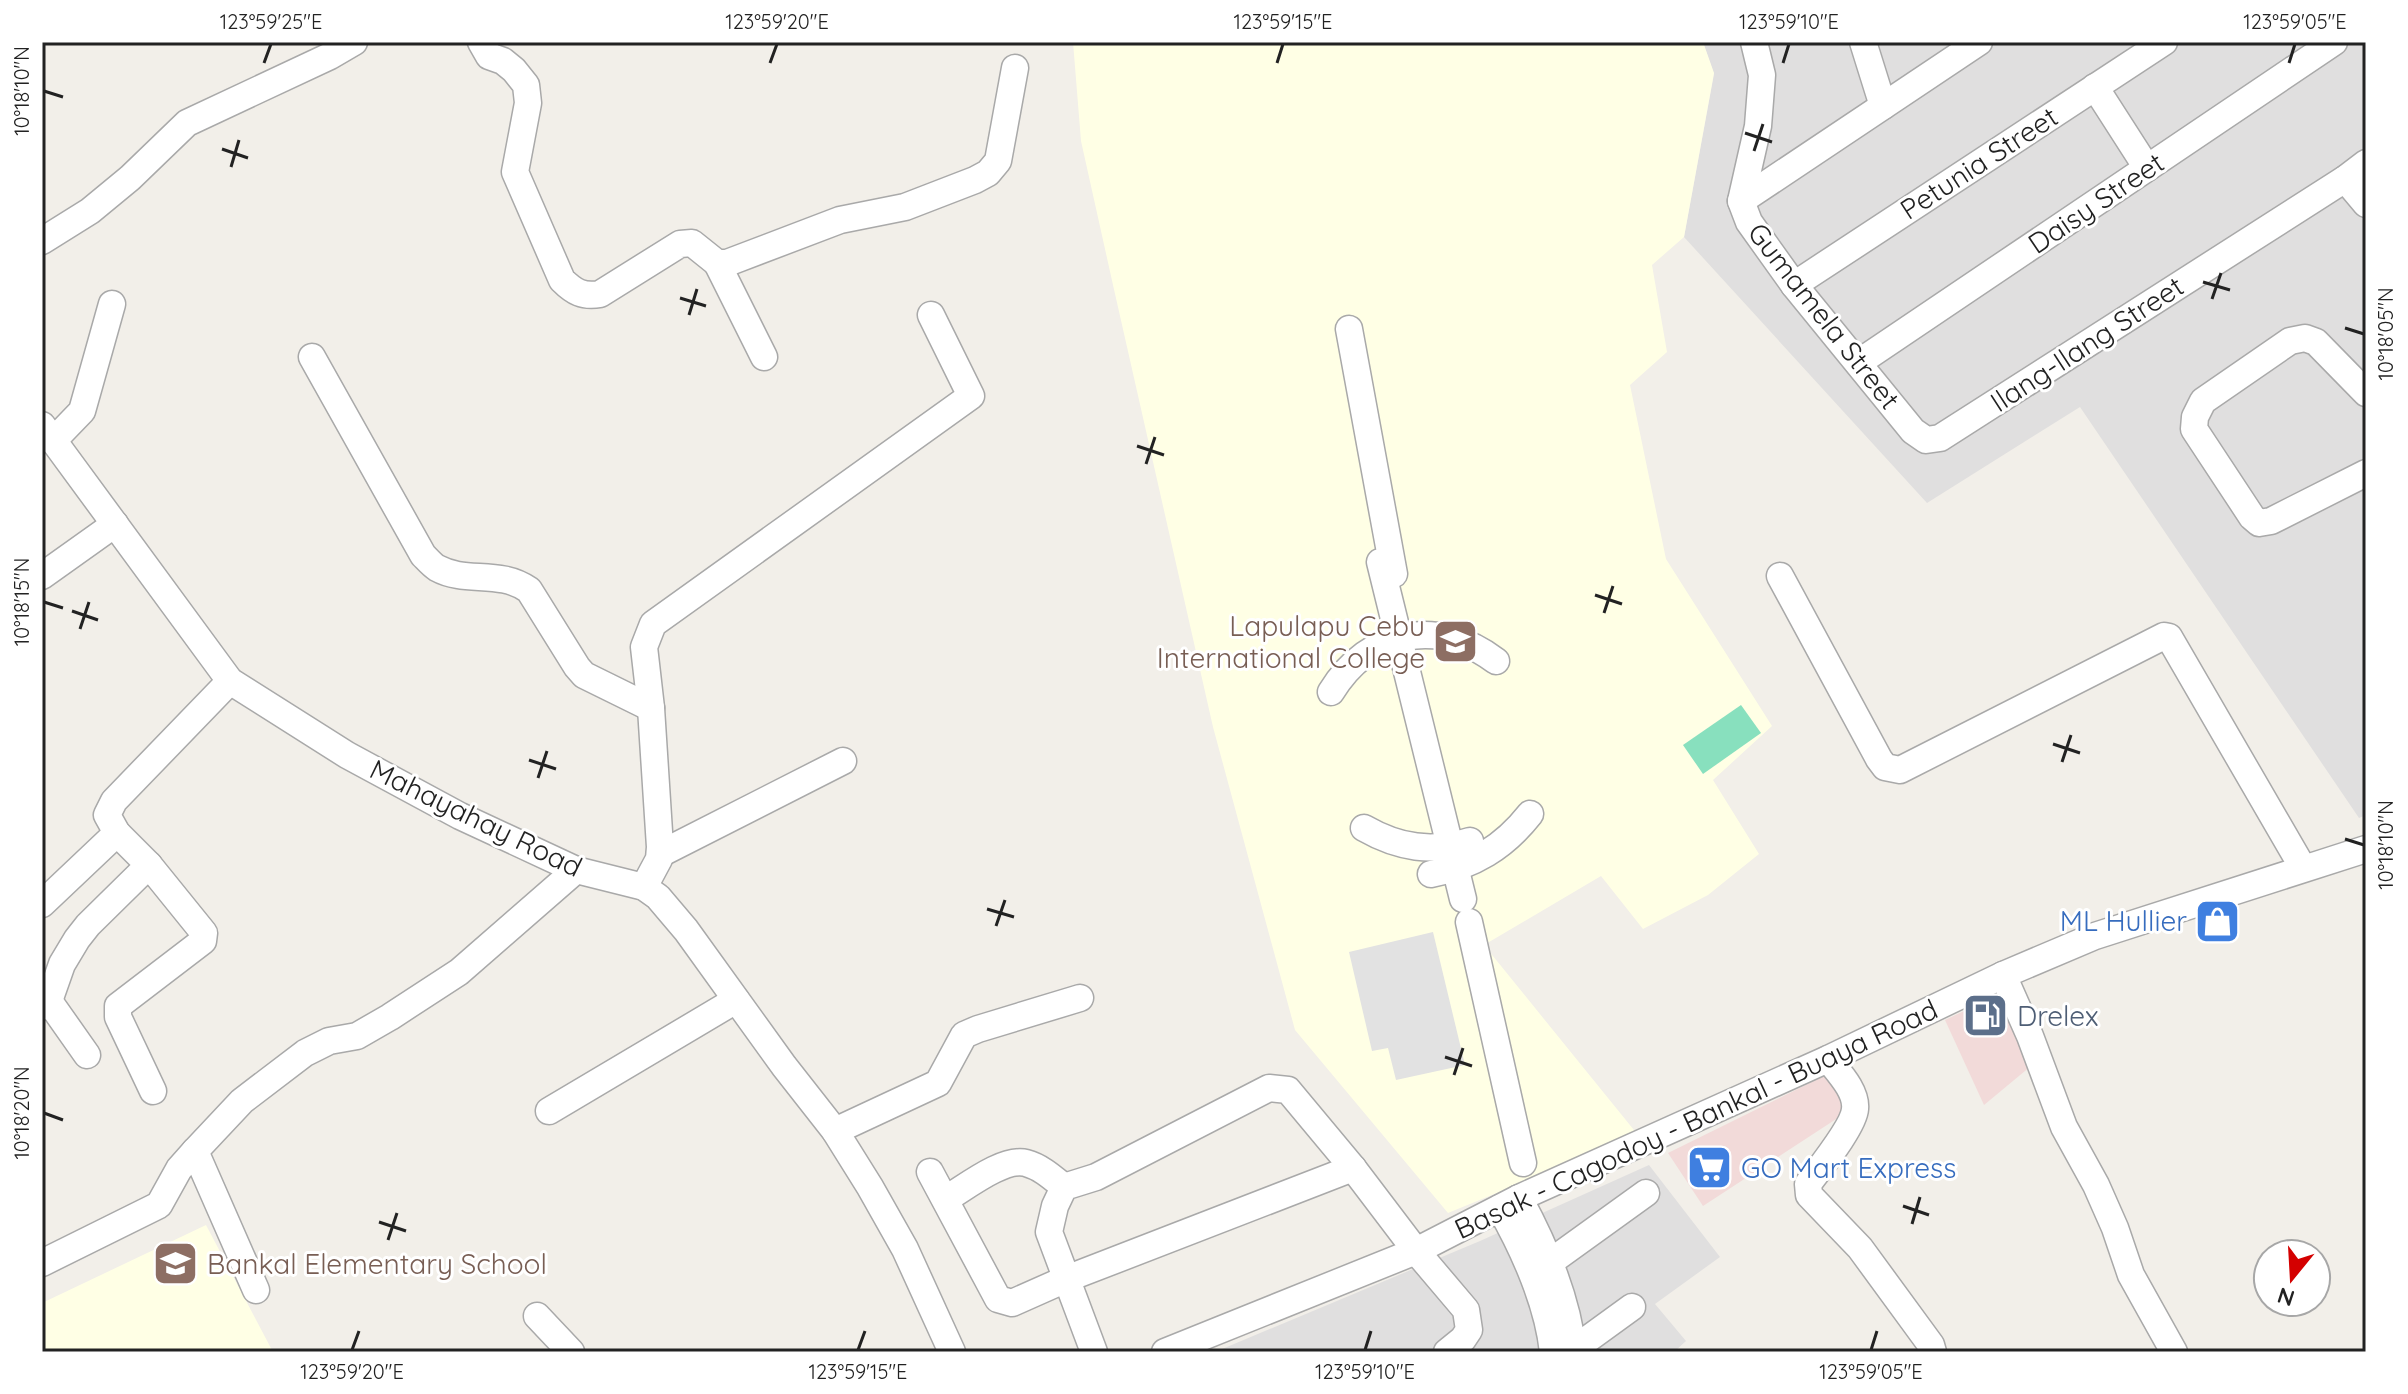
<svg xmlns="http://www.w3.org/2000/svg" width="2408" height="1394" font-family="Quicksand,sans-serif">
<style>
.residential{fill:#e0dfdf}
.commercial{fill:#f2dad9}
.education{fill:#ffffe5}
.pitch{fill:#88e0be}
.parking{fill:#e2e2e2}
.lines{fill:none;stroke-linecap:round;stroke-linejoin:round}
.minor-casing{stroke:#a9a9a9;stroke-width:29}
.minor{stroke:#fff;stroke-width:26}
.ticks{fill:none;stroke:#222;stroke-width:3}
.labels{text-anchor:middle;stroke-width:6;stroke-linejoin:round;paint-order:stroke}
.street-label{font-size:28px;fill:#222;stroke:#fff}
.education-label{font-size:28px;fill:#785e54;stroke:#fff;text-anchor:end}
.shop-label{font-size:28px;fill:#366cbe;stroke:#fff;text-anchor:end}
.service-label{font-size:28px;fill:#4e5e75;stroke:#fff;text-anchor:start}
.neatline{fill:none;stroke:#222;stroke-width:3}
.ticks-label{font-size:20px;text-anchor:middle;fill:#222}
</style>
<rect width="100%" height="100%" fill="#f2efe9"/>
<!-- residential -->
<g class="residential">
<polygon points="1703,42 2366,42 2366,815 2359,818 2080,407 1927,503 1684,237 1714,74"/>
<polygon points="1649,1165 1720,1257 1655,1304 1686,1341 1674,1352 1215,1352 1480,1241"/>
</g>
<!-- commercial -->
<g class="commercial">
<polygon points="1998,995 2031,1066 1984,1105 1945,1020"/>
<polygon points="1828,1074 1853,1108 1703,1206 1668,1153"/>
</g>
<!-- education -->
<g class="education">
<polygon points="1073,42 1703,42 1714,73 1684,237 1652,265 1667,352 1630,385 1666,559 1772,726 1713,780 1759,854 1708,895 1643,929 1601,876 1484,945 1638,1135 1448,1213 1295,1030 1213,727 1113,285 1081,141"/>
<polygon points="206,1225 273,1352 42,1352 42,1303"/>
</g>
<!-- pitch -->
<polygon class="pitch" points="1741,705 1761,733 1703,774 1683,745"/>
<!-- parking -->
<polygon class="parking" points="1433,932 1465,1065 1396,1080 1388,1048 1372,1051 1349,952"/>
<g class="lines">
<defs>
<g id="minor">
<path d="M481 42 489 56 503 61 514 70 526 85 528 103 515 172 562 280C574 292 583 297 600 294L680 244 692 243 717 263H727L840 220 905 207 975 180 988 173 998 161 1015 68"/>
<polyline points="1754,42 1762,75 1758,126 1741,201 1749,222 1794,285 1913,431 1926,440 1940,438 2345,179 2366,163"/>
<polyline points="1863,42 1883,106"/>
<polyline points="2095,87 2147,168"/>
<polyline points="2345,179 2366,204"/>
<polyline points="1741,201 1979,42"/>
<polyline points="42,241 90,211 130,178 187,123 330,56 354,42"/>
<polyline points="717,263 764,357"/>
<polyline points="1794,285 2164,42"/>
<polyline points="1349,329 1394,574 1387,577"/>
<path d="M312 357 423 555C427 559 432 565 437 568 466 584 499 569 529 590L577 667 584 675 651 708"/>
<polyline points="1858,363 2334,42"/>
<polyline points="2366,393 2316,342 2305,338 2290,341 2203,401 2195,417 2194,429 2252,517 2259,523 2271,521 2366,473"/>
<polyline points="42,425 230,681 347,755 460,816 576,870 644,887 658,897 686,930 784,1066 835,1131 870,1187 905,1249 952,1352"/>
<polyline points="53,441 82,411 112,304"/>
<polyline points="1380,562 1463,899"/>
<polyline points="42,576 115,524"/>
<polyline points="1780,576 1879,759 1885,767 1900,770 2164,636 2169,637 2303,868"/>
<path d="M1331 692C1369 630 1438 617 1496 661"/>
<path d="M1364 828C1399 848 1432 853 1470 841"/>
<polyline points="660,854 843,761"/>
<polyline points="149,865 204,933 203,941 118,1006 118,1017 153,1091"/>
<path d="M1431 874C1473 866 1504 847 1530 814"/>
<polyline points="644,887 659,859 660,847 651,708 644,647 653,624 971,396 931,315"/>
<polyline points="42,904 117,833"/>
<polyline points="1469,922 1523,1163"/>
<polyline points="2003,975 2030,1036 2064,1127 2096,1185 2115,1228 2131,1275 2174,1352"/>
<polyline points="49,1001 87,1055"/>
<polyline points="42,1007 49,1001 62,964 77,939 88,925 149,865 117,833 107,815 114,801 230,681"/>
<path d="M1828 1059C1838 1072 1857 1091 1855 1109 1854 1126 1819 1169 1808 1184L1809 1195 1860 1248 1931 1345 1933 1352"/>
<polyline points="549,1111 736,1000"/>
<polyline points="835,1131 938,1083 964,1035 978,1029 1080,998"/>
<polyline points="930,1172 998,1299 1012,1303 1066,1279 1353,1168"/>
<path d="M1519 1198C1544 1244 1568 1300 1573 1352"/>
<path d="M946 1199C966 1187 1004 1157 1026 1163 1041 1167 1053 1178 1064 1187"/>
<path d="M1500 1208C1524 1250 1548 1304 1553 1352"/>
<polyline points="42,1263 159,1205 179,1169 195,1151"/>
<polyline points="1535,1273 1646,1193"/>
<polyline points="256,1290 195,1151 242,1101 305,1053 329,1041 357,1036 390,1017 459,972 576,870"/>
<polyline points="537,1316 571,1352"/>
<polyline points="1094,1352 1049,1232 1055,1206 1064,1187 1096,1177 1269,1088 1288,1090 1353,1168 1416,1251 1466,1310 1469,1330 1463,1339 1447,1352"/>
<polyline points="1165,1352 1416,1251 1519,1198 1828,1059 2003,975 2095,936 2366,849"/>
<polyline points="1570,1352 1632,1307"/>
</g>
</defs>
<!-- minor casing -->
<use href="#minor" class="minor-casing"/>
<!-- minor -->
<use href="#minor" class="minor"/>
</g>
<!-- ticks -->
<path class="ticks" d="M264 63 271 44M770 63 777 44M1277 63 1283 44M1783 63 1789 44M2289 63 2295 44M44 91 63 97M1745 133 1772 142M222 149 248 158M1754 151 1763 124M231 167 239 140M2203 282 2230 290M680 298 706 306M2212 299 2221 273M689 315 697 289M2345 328 2364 334M1137 446 1164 455M1146 464 1155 437M1595 595 1622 604M44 602 63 608M72 611 98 620M1604 613 1613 586M80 629 89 602M2053 744 2080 753M529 760 556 769M2062 762 2071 735M538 778 547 751M2345 839 2364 845M987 909 1014 917M996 926 1005 900M1445 1057 1472 1066M1454 1075 1463 1048M44 1113 63 1120M1903 1206 1929 1215M379 1222 406 1231M1912 1224 1920 1197M388 1240 397 1213M352 1350 359 1331M858 1350 865 1331M1365 1350 1371 1331M1871 1350 1877 1331"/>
<!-- icons -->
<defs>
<symbol id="university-square" viewBox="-11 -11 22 22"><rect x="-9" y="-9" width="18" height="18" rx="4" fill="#8d6e63" stroke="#fff"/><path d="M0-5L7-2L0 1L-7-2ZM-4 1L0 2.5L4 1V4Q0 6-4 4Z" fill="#fff"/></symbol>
<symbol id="shop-square" viewBox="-11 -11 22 22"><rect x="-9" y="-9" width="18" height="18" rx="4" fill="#3f7fe0" stroke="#fff"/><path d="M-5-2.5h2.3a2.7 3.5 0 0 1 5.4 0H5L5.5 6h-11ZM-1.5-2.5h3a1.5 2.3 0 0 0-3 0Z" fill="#fff"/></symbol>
<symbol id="fuel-square" viewBox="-11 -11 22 22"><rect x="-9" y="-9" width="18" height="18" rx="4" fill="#5c6f8a" stroke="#fff"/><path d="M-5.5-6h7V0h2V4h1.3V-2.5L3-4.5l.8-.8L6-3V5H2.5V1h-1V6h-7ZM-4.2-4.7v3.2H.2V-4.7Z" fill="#fff"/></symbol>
<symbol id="supermarket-square" viewBox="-11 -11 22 22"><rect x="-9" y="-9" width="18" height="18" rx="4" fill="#3f7fe0" stroke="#fff"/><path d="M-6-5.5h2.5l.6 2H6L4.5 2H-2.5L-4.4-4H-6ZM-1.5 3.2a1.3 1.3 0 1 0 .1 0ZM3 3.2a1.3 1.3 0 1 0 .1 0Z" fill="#fff"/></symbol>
<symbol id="school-square" viewBox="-11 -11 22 22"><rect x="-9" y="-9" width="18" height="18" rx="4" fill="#8d6e63" stroke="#fff"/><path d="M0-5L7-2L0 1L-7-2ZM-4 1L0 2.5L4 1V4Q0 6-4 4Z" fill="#fff"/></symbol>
</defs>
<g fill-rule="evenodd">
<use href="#university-square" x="1430" y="616" width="51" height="51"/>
<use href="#shop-square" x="2192" y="896" width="51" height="51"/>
<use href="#fuel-square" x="1960" y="990" width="51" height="51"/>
<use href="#supermarket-square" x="1684" y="1142" width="51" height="51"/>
<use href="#school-square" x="150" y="1238" width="51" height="51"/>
</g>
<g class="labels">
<!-- street labels -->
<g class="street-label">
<text transform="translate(1979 163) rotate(-33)" y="10">Petunia Street</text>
<text transform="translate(2096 203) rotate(-34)" y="10">Daisy Street</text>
<text transform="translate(1824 316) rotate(52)" y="10">Gumamela Street</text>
<text transform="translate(2087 344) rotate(-33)" y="10">Ilang-Ilang Street</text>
<text transform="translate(476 818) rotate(26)" y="10">Mahayahay Road</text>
<text transform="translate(1696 1119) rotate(-25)" y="10">Basak - Cagodoy - Bankal - Buaya Road</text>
</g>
<!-- education labels -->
<g class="education-label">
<text x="1425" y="636">Lapulapu Cebu<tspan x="1425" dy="32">International College</tspan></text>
<text x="207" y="1274" text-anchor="start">Bankal Elementary School</text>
</g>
<!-- shop labels -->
<g class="shop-label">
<text x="2187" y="931">ML Hullier</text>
<text x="1741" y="1178" text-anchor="start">GO Mart Express</text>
</g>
<!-- service labels -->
<g class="service-label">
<text x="2017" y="1026">Drelex</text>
</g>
</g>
<!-- border -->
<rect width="2408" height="1394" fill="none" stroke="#ffffff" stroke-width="88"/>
<!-- north arrow -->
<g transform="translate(2292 1278) rotate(198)"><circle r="38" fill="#ffffff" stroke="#a7a7a7" stroke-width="2"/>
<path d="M0-6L14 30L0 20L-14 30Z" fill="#d40000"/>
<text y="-12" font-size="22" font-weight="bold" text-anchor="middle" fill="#222222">N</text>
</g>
<rect x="44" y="44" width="2320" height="1306" class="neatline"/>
<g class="ticks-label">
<text x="271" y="29">123°59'25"E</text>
<text x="777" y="29">123°59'20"E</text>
<text x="1283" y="29">123°59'15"E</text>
<text x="1789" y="29">123°59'10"E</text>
<text x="2295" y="29">123°59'05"E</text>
<text transform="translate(22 91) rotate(-90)" y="7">10°18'10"N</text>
<text transform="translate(2386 334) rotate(-90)" y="7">10°18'05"N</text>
<text transform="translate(22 602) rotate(-90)" y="7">10°18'15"N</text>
<text transform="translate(2386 845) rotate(-90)" y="7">10°18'10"N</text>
<text transform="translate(22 1113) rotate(-90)" y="7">10°18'20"N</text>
<text x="352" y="1379">123°59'20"E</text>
<text x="858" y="1379">123°59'15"E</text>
<text x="1365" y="1379">123°59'10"E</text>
<text x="1871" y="1379">123°59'05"E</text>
</g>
</svg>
